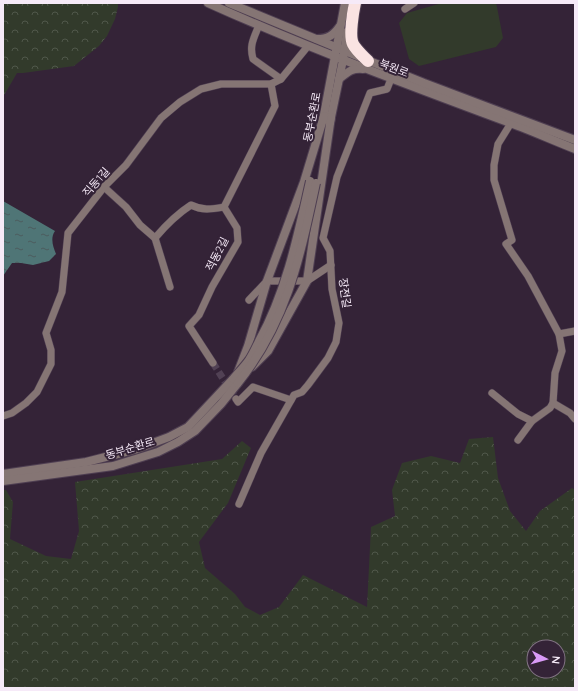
<svg xmlns="http://www.w3.org/2000/svg" width="578" height="691" font-family="Quicksand,'Noto Sans KR',sans-serif">
<style>
.forest{fill:url(#forest-crowns);fill-rule:evenodd}
.pitch{fill:#323a2b}
.water{fill:url(#water-ripples)}
.lines{fill:none;stroke-linecap:round;stroke-linejoin:round}
.minor-tunnel{stroke:#514154;stroke-width:7;stroke-dasharray:7 3.5;stroke-linecap:butt}
.minor-casing{stroke:#4f3f52;stroke-width:8}
.tertiary-casing{stroke:#4f3f52;stroke-width:10}
.motorway-casing{stroke:#4f3f52;stroke-width:14}
.minor{stroke:#857574;stroke-width:7}
.tertiary{stroke:#857574;stroke-width:8}
.motorway{stroke:#fae3e2;stroke-width:12}
.tertiary-bridge-casing{stroke:#4f3f52;stroke-width:10;stroke-linecap:butt}
.tertiary-bridge{stroke:#857574;stroke-width:8}
.labels{text-anchor:middle;stroke-width:4;stroke-linejoin:round;paint-order:stroke}
.street-label{font-size:11px;fill:#f6eaf8;stroke:#342337}
</style>
<defs>
<pattern id="forest-crowns" width="20" height="18" patternUnits="userSpaceOnUse"><rect width="20" height="18" fill="#323a2b"/><path d="M2 6a3 3 0 1 1 6 0M12 15a3 3 0 1 1 6 0" fill="none" stroke="#50574a"/></pattern>
<pattern id="water-ripples" width="26" height="14" patternUnits="userSpaceOnUse"><rect width="26" height="14" fill="#4f7576"/><path d="M2 4q2-2 4 0t4 0M15 11q2-2 4 0t4 0" fill="none" stroke="#4c5b5e"/></pattern>
</defs>
<rect width="100%" height="100%" fill="#342337"/>
<!-- forest -->
<g class="forest">
<polygon points="3,3 118,3 118,7 115,19 107,36 99,46 74,66 23,73 17,73 3,97"/>
<path d="M493 437 498 478 510 511 526 531 540 511 572 488 575 490V688H3V490H6L13 502 10 539 46 556 71 559 79 531 75 482 222 459 242 441 251 448 228 503 199 542 205 568 235 594 245 607 260 615 279 607 303 575 367 607 371 527 395 516 392 490 402 463 431 456 460 463 469 439ZM534 647H558V671H534Z"/>
</g>
<!-- pitch -->
<polygon class="pitch" points="442,3 496,3 497,7 503,38 496,47 419,66 409,59 399,23 407,13"/>
<!-- water -->
<path class="water" d="M3 201 55 231C50 238 53 247 56 254L49 261 33 265 21 263H12L3 276Z"/>
<g class="lines">
<!-- minor-tunnel -->
<polyline class="minor-tunnel" points="213,363 236,399"/>
<defs>
<g id="minor">
<polyline points="405,9 414,3"/>
<path d="M259 25C254 38 249 45 253 59L281 79"/>
<polyline points="511,123 498,144 494,165 494,180 512,240 506,244 528,276 559,334 562,351 555,373 553,403 550,408 532,421 518,440"/>
<polyline points="104,187 126,207 140,225 155,238 170,287"/>
<path d="M155 238C166 225 177 214 191 205 203 211 212 209 224 207"/>
<polyline points="249,300 267,281 307,281 331,265"/>
<polyline points="559,334 575,331"/>
<polyline points="213,363 189,326 199,315 212,287 238,242 237,228 224,207 275,106 271,84"/>
<polyline points="492,393 518,414 532,421"/>
<polyline points="236,399 238,402 253,387 291,400"/>
<polyline points="553,403 570,413 575,419"/>
<polyline points="3,416 12,413 26,403 37,392 51,364 51,350 46,333 62,292 68,233 104,187 126,165 161,118 180,102 201,89 221,84 271,84 281,79 308,46"/>
<polyline points="239,504 261,453 294,395 302,392 308,385 328,358 336,342 339,323 332,289 330,251 323,238 337,177 370,93 387,89 391,79"/>
</g>
<g id="tertiary">
<path d="M208 3C310 49 416 88 521 127 539 134 557 142 575 149"/>
<polyline points="229,3 362,58 424,83 575,140"/>
<path d="M317 39C328 39 334 35 340 26"/>
<path d="M339 79C348 72 351 68 363 69"/>
<polyline points="323,120 345,3"/>
<polyline points="330,122 343,60 347,32"/>
<polyline points="252,367 268,351 307,281 331,117"/>
<polyline points="238,372 248,346 267,281 304,182 324,116"/>
<polyline points="3,474 86,462 137,449 169,437 188,427 233,379"/>
<polyline points="3,481 113,466 158,452 178,442 195,431 221,404 238,383"/>
</g>
<path id="motorway" d="M355 3C353 12 349 36 353 44 356 50 363 56 368 61"/>
</defs>
<!-- minor casing -->
<use href="#minor" class="minor-casing"/>
<!-- tertiary casing -->
<use href="#tertiary" class="tertiary-casing"/>
<!-- motorway casing -->
<use href="#motorway" class="motorway-casing"/>
<!-- minor -->
<use href="#minor" class="minor"/>
<!-- tertiary -->
<use href="#tertiary" class="tertiary"/>
<!-- motorway -->
<use href="#motorway" class="motorway"/>
<defs>
<g id="tertiary-bridge">
<path d="M233 379C238 373 244 367 249 360 253 354 256 347 259 341 286 293 298 235 310 181"/>
<path d="M238 383C287 322 300 257 316 183"/>
</g>
</defs>
<!-- tertiary-bridge casing -->
<use href="#tertiary-bridge" class="tertiary-bridge-casing"/>
<!-- tertiary-bridge -->
<use href="#tertiary-bridge" class="tertiary-bridge"/>
</g>
<g class="labels">
<!-- street labels -->
<g class="street-label">
<text transform="translate(394 68) rotate(21)" y="4">북원로</text>
<text transform="translate(312 117) rotate(-79)" y="4">동부순환로</text>
<text transform="translate(96 182) rotate(-49)" y="4">직동1길</text>
<text transform="translate(217 254) rotate(-63)" y="4">적동2길</text>
<text transform="translate(345 293) rotate(82)" y="4">장전길</text>
<text transform="translate(130 448) rotate(-17)" y="4">동부순환로</text>
</g>
</g>
<!-- border -->
<rect width="578" height="691" fill="none" stroke="#f6eaf8" stroke-width="8"/>
<!-- north arrow -->
<g transform="translate(546 659) rotate(96)"><circle r="19" fill="#342337" stroke="#827384"/>
<path d="M0-3L7 15L0 10L-7 15Z" fill="#d99af7"/>
<text y="-6" font-size="11" font-weight="bold" text-anchor="middle" fill="#f6eaf8">N</text>
</g>
</svg>
